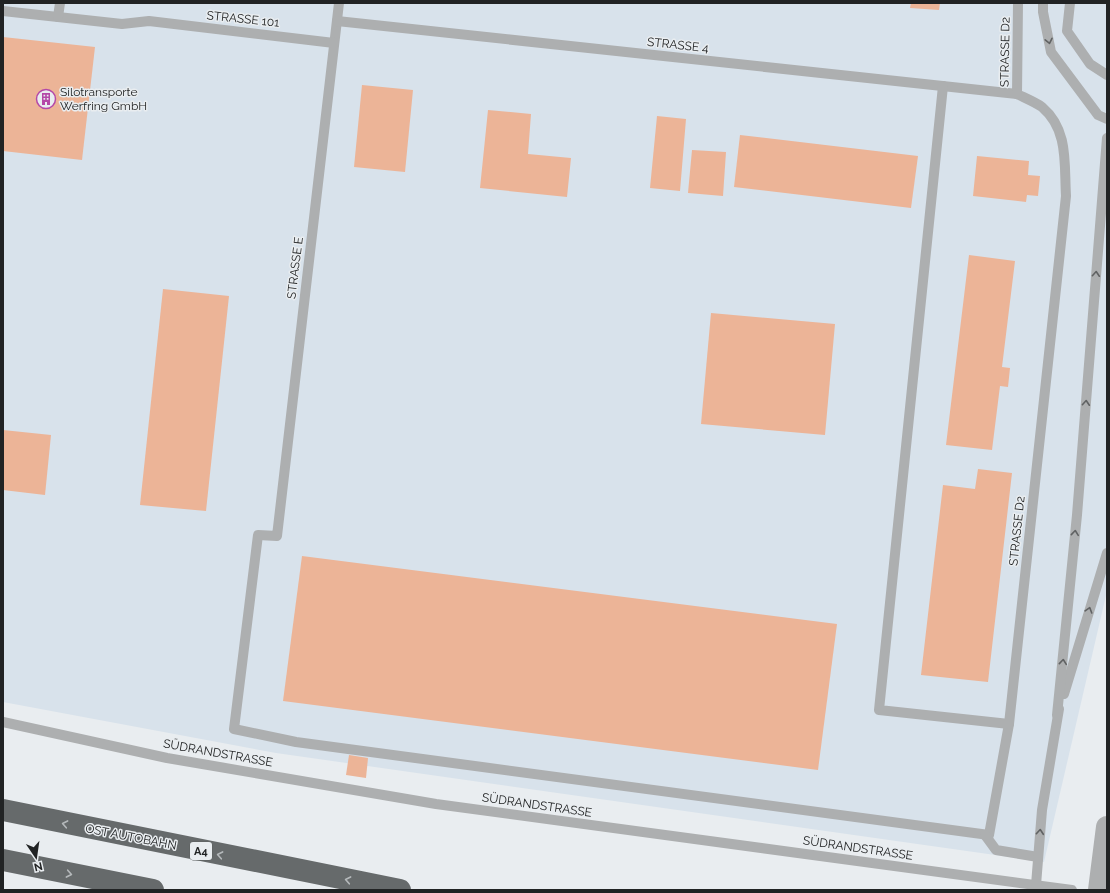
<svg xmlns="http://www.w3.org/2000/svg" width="1110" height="893" font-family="Raleway,sans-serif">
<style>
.built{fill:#d8e2eb}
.building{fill:#ecb497}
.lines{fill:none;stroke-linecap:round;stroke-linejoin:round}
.service{stroke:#adafb0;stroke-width:10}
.tertiary{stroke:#adafb0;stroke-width:22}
.motorway{stroke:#666a6b;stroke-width:22}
.oneway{stroke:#606263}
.oneway2{stroke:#b5b9bb}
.labels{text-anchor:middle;stroke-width:3;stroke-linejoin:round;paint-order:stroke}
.shield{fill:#e9edf0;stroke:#5d6061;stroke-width:1}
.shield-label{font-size:11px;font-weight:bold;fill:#212324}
.street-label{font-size:12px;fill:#212324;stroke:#e9edf0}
.poi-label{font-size:12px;fill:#212324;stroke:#e9edf0;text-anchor:start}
</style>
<rect width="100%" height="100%" fill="#e9edf0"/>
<!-- built -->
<polygon class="built" points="3,3 1107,3 1107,591 1044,862 276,753 3,702"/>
<!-- building -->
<g class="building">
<polygon points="911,3 940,3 939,10 910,8"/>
<polygon points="3,37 95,47 82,160 3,151"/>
<polygon points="362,85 413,90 405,172 354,167"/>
<polygon points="488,110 531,114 528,154 571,158 567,197 480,188"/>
<polygon points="657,116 686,119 680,191 650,188"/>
<polygon points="740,135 918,156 911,208 734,187"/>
<polygon points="692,150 726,152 723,196 688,193"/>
<polygon points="977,156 1029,161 1028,175 1040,176 1038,196 1027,195 1026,202 973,196"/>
<polygon points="969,255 1015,261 1002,367 1010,368 1008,387 1000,386 992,450 946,445"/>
<polygon points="163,289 229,296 206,511 140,505"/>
<polygon points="711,313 835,324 825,435 701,424"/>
<polygon points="3,430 51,435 45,495 3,490"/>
<polygon points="978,469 1012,473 988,682 921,675 943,485 975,489"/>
<polygon points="302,556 837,624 818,770 283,701"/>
<polygon points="349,755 368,758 366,778 346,775"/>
</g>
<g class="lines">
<!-- service -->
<g class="service">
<polyline points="339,3 277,536 258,535 234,729 296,742 989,835 1009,724"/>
<polyline points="1043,3 1043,12 1051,52 1098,115 1107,119"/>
<polyline points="1070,3 1067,31 1090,64 1107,75"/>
<polyline points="3,11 122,24 149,21 334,43"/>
<polyline points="58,17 60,3"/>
<polyline points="337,21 1017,94"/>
<path d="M943 86 879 710 1009 724 1066 196C1064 164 1069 130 1042 107 1035 102 1025 98 1017 94L1018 3"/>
<polyline points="1064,694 1107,553"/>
<polyline points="1057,715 1077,515 1107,138"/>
<polyline points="3,722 167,758 436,804 1072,890"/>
<polyline points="985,835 996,850 1038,857"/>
<polyline points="1036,885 1042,810 1059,709"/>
</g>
<!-- tertiary -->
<polyline class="tertiary" points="1099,890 1107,827"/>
<!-- motorway -->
<g class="motorway">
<polyline points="3,810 400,890"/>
<polyline points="3,860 153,890"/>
</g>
</g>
<!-- one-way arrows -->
<defs><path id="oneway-chevron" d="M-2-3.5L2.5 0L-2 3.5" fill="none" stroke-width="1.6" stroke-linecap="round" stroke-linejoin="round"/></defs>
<g class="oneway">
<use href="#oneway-chevron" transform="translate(1049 41) rotate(78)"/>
<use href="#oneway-chevron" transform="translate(1096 274) rotate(-86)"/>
<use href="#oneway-chevron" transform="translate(1086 403) rotate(-86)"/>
<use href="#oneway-chevron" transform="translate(1075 533) rotate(-84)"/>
<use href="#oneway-chevron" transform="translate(1089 610) rotate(-73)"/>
<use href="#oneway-chevron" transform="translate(1063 662) rotate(-84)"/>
<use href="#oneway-chevron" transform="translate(1040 832) rotate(-85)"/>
</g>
<g class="oneway2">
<use href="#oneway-chevron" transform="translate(65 824) rotate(-169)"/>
<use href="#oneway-chevron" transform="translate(220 855) rotate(-169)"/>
<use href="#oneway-chevron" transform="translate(69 874) rotate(11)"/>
<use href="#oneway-chevron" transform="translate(348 880) rotate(-169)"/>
</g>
<!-- icons -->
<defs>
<symbol id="building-ring" viewBox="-11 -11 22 22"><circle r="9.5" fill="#e9edf0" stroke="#b448a8" stroke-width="1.5"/><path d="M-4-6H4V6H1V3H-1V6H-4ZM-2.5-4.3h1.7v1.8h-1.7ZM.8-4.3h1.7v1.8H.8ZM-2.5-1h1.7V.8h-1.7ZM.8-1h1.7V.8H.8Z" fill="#b448a8"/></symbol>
</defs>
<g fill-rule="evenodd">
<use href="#building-ring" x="35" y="88" width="22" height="22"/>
</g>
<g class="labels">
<!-- shield labels -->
<rect class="shield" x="190" y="842" width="22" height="18" rx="3"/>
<g class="shield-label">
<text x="201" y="855">A4</text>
</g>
<!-- street labels -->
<g class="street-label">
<text transform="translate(243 19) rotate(6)" y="4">STRASSE 101</text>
<text transform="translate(678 45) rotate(6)" y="4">STRASSE 4</text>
<text transform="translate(1005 52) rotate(-89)" y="4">STRASSE D2</text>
<text transform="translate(295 268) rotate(-83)" y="4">STRASSE E</text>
<text transform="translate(1017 531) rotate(-84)" y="4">STRASSE D2</text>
<text transform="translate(218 753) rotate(10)" y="4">SÜDRANDSTRASSE</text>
<text transform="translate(537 805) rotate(8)" y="4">SÜDRANDSTRASSE</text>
<text transform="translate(131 837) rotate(11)" y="4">OST AUTOBAHN</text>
<text transform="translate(858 848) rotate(8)" y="4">SÜDRANDSTRASSE</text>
</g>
<!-- poi labels -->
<g class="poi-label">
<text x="60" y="96">Silotransporte<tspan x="60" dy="14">Werfring GmbH</tspan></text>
</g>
</g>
<!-- border -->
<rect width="1110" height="893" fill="none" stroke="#212324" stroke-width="8"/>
<!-- north arrow -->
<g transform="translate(36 857) rotate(167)" stroke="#e9edf0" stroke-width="3" paint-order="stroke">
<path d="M0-3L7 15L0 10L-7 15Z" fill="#212324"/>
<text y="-6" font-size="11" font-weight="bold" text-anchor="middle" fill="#212324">N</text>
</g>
</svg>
